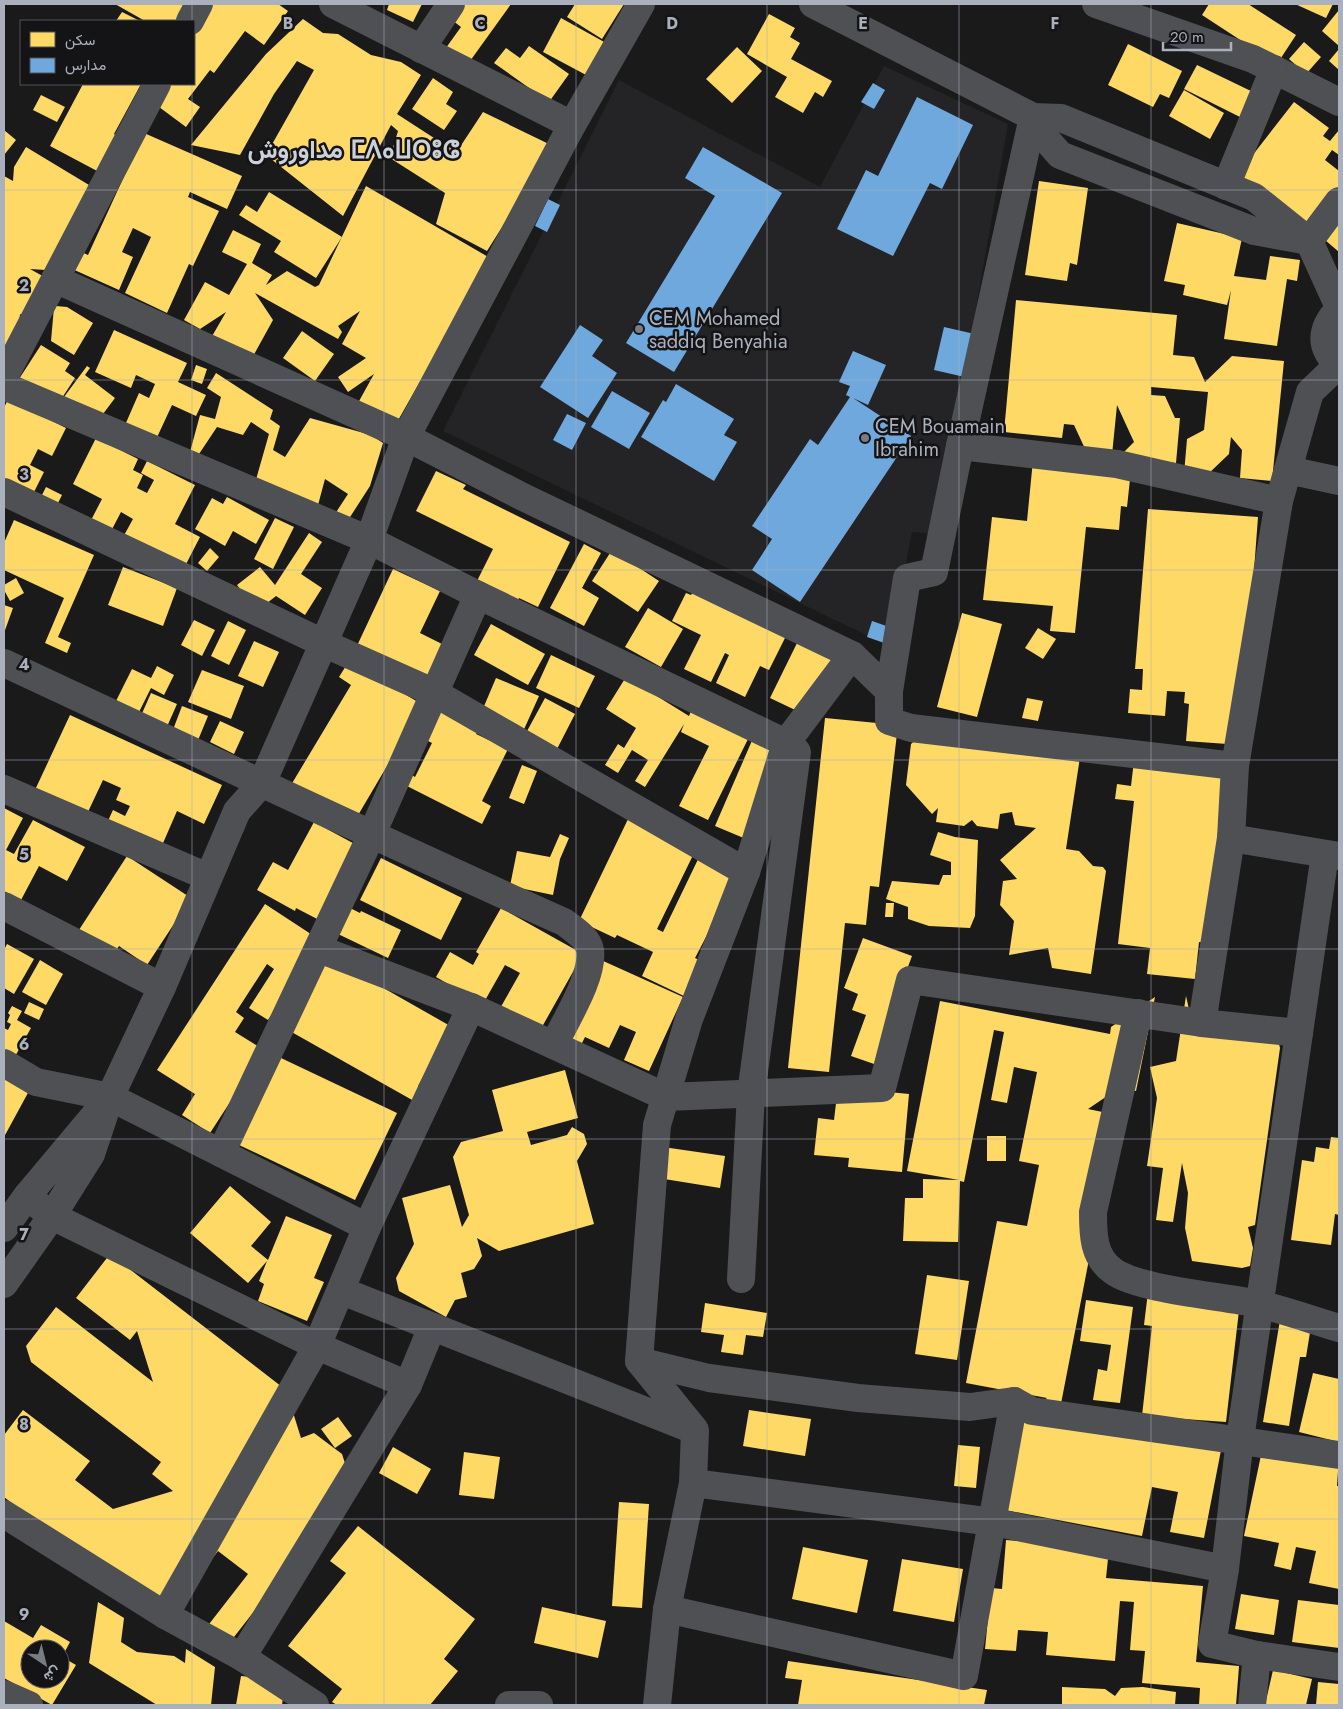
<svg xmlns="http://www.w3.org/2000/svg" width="1343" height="1709" font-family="Jost,Vazirmatn,'Noto Sans Tifinagh',sans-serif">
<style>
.built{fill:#242427}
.homes{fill:#ffd966;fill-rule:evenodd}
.schools{fill:#6fa8dc}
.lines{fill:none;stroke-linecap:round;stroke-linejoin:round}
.minor{stroke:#4f5054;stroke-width:28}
.grid{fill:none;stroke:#abb0bd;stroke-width:1;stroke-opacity:0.55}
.poi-dot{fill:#787c84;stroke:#141417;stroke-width:2}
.labels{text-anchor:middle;stroke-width:5;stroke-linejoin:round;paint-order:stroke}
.poi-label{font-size:20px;fill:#abb0bd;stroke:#141417;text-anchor:start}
.district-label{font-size:25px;font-weight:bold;fill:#ccd0d8;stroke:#141417}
.grid-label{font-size:16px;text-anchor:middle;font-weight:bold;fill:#abb0bd;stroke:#141417;stroke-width:5;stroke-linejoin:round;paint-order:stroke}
</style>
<rect width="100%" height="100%" fill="#1a1a1b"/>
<!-- built -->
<polygon class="built" points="884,66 1008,124 937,534 912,532 889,646 443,431 619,80 820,187"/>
<!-- homes -->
<g class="homes">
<polygon points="115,4 191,4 180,21 145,21"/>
<polygon points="208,4 278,4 288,11 264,45 245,31 214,73 210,70 188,99 200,107 186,127 155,104 169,84 194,84 194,35 207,17"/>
<polygon points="389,4 422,4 413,22 387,10"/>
<polygon points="464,4 511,4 465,68 443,52 461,27 452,20"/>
<polygon points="575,4 624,4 602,39 567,17"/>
<polygon points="1209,4 1248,4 1296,35 1277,64 1202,15"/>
<polygon points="1295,4 1333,4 1326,18"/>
<polygon points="1339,10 1339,46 1322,31"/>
<polygon points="122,12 140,21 116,21"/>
<polygon points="769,14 795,28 790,37 800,43 791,59 832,81 823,97 815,92 803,113 775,97 787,77 747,54"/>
<polygon points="561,18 606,43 588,76 543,52"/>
<polygon points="303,19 323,33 338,34 371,55 401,62 421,75 397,114 434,138 458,150 483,112 553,146 487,251 436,224 445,193 390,158 398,131 391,125 343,216 266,155 314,70 297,61 274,94 240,155 191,145 266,54"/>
<polygon points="1304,42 1321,57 1306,74 1289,59"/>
<polygon points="1128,44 1182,71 1169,98 1160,94 1153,107 1108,85"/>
<polygon points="529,46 569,74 549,102 494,63 506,48 520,58"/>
<polygon points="737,47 762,71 732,103 706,79"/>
<polygon points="1339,49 1339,70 1329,61"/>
<polygon points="1197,65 1253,92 1240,117 1184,89"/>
<polygon points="433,78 453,92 446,104 457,111 444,130 412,109"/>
<polygon points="83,84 141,84 114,134 118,137 99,172 50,146"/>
<polygon points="1184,90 1224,113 1210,139 1169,116"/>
<polygon points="41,95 65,107 57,122 33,110"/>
<polygon points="1294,102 1329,128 1323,136 1330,141 1339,130 1339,155 1332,150 1325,160 1339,171 1339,193 1311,230 1238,174"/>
<polygon points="4,130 16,140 4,155"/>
<polygon points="144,133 242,176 227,209 190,192 188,197 219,211 193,266 189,264 167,313 125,293 151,237 133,228 122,252 133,257 119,290 70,268 79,251 88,255"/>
<polygon points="26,147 94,188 46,270 30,269 48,279 56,306 67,307 93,323 74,355 51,341 54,307 42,327 20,314 16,357 4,350 4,176 13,181 14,167"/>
<polygon points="1039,181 1088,188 1077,265 1070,263 1067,281 1025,275"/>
<polygon points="366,186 490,258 396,424 358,403 374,374 348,392 338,377 366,358 342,344 360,311 338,326 342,332 338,339 255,293 273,320 251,360 211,338 226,312 200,329 184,320 205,282 229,295 247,264 222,252 233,230 261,244 252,263 272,275 266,285 287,271 315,287 319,285"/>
<polygon points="269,192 342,237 316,278 274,252 281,241 239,215 246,205 257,212"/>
<polygon points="1339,209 1339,252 1318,234"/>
<polygon points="1177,223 1242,238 1234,276 1266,280 1270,256 1300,260 1297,281 1287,279 1277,346 1224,339 1231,290 1227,305 1183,295 1185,285 1164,281"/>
<polygon points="1016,300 1177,315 1173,355 1194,357 1205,382 1232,356 1284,361 1272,481 1240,478 1242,450 1231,437 1229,454 1206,476 1184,474 1187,439 1204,430 1208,392 1151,387 1151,395 1165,396 1175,418 1180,418 1176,463 1118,458 1134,442 1117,405 1112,455 1087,453 1074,425 1064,424 1062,438 1004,432"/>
<polygon points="114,330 187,363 178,382 206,395 196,416 172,405 153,446 122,432 139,393 149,398 155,384 136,375 131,388 95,372"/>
<polygon points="302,331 334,354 315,381 283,358"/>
<polygon points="41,345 70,363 65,371 75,378 58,404 19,379"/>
<polygon points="196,365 207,369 202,384 191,380"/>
<polygon points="87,366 90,368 85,375 115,398 97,422 64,397"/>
<polygon points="216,373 273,410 270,419 280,426 273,450 285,457 310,418 371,435 383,443 370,486 343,528 331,520 348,494 325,479 318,505 251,497 269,434 251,422 243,435 217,427 199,454 190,452 200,415 215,419 221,397 207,388"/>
<polygon points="8,399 66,428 52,456 38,449 30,465 44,472 31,498 4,486 4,408"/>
<polygon points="96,438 138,459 133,470 143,475 137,488 147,493 154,480 141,473 147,461 195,485 175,524 200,537 183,570 122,539 133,519 121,512 109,535 89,524 102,499 73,484"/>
<polygon points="1033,460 1131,470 1127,507 1121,506 1119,530 1086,527 1075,633 1050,631 1053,606 983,600 992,517 1027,521"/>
<polygon points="436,471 466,485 463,489 570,542 538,607 519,598 517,603 476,583 493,549 416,511"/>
<polygon points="46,487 62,495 56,507 40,499"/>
<polygon points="227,497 269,520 256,544 233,531 225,546 195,529 212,498 223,504"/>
<polygon points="1148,509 1258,517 1241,745 1186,741 1189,704 1184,703 1185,692 1167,691 1165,716 1128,713 1130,689 1142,690 1143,669 1135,669"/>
<polygon points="275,518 294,527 273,569 254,559"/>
<polygon points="14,520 94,555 58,637 71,643 67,653 45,643 64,598 4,570 4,543"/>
<polygon points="309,533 322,542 301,574 322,588 305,615 276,596 257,611 237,585 260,567 275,585"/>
<polygon points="584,544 601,553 582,588 599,598 584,626 550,608"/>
<polygon points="210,548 219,557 207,571 198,563"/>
<polygon points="612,550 659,581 638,612 592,581"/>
<polygon points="123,567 177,588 163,626 108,605"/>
<polygon points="393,569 440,591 420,633 444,645 427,680 355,650"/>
<polygon points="16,578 24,593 10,601 4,590 4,585"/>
<polygon points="694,591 786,636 769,670 760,666 745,697 716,683 729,655 725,653 711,682 684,669 701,635 672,621 686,593 691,595"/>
<polygon points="4,605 13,608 4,633"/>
<polygon points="648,608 683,629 661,667 625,647"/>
<polygon points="962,613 1002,624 977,717 937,707"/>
<polygon points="194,620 215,630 202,656 181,645"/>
<polygon points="228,621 246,630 229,665 211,656"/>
<polygon points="491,624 545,654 528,685 474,655"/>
<polygon points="1038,628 1056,639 1043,659 1025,648"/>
<polygon points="800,637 841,656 812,718 770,698"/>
<polygon points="254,641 279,652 263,687 238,676"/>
<polygon points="551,655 595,676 579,708 536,688"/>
<polygon points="349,661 423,705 354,822 291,785 351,685 339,677"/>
<polygon points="157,666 174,675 164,695 151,688 136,718 113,707 132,669 151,678"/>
<polygon points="202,670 244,686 231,719 188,702"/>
<polygon points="626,677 689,716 691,711 748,739 708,820 679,806 709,746 681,732 684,724 645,787 635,781 648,760 632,750 618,773 605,765 618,744 624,748 636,728 606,709"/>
<polygon points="496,678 539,696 521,736 479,718"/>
<polygon points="151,693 177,704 166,729 140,718"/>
<polygon points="545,698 575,714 557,749 526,733"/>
<polygon points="1027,698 1043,701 1038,721 1022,718"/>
<polygon points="437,703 481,725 476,734 508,749 482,801 491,806 482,824 403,784 408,773 415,777 432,743 420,737"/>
<polygon points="182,706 208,716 196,745 171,735"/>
<polygon points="70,715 222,785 204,824 177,811 160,850 106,825 113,810 125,816 130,806 116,800 121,788 103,780 87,814 35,790"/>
<polygon points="825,718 898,725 879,887 870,886 866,925 845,923 829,1072 788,1068"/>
<polygon points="220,721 244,732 234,754 210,742"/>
<polygon points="927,729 1082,744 1066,849 1079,851 1093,866 1103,867 1106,871 1091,974 1052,968 1048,948 1009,955 1014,921 1000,905 1003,881 1017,879 1000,860 1036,828 1015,825 1012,812 1000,814 998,829 977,826 972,820 964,826 936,822 938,808 932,814 906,785 911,744"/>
<polygon points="754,736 793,752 746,839 715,826"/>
<polygon points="1135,752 1227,762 1207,943 1199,942 1195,979 1147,974 1150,948 1118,944 1134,801 1115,799 1117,784 1131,786"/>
<polygon points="522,765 537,771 524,804 509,798"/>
<polygon points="4,808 23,818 6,850 14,854 33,820 85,847 67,881 39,866 21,900 4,891"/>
<polygon points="630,815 697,847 657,929 663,932 703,849 742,868 695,958 703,962 686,997 642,976 653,952 617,935 615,938 579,921"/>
<polygon points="314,822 362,848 321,921 296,908 295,911 257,890 273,862 288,870"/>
<polygon points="938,832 955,837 978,840 975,916 970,928 929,926 908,919 908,907 886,899 892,881 939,885 943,875 951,875 951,862 930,855"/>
<polygon points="560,834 569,838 560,859 553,895 510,886 517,851 550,857"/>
<polygon points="127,856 191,898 147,965 119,946 112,956 77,933"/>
<polygon points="381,858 462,898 441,940 360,900"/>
<polygon points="886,903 894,903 893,917 885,917"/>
<polygon points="265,904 320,940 268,1020 249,1008 274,969 267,964 236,1012 244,1018 235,1032 264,1050 210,1133 182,1115 195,1094 157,1070"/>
<polygon points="350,908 360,913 361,911 401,930 388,958 338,934"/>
<polygon points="501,908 583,954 538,1034 498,1012 520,973 505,965 483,1004 436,977 450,952 473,965 479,954 476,952"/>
<polygon points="863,938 912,956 896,999 877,1065 851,1056 866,1015 852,1010 858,994 844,988"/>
<polygon points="7,944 34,959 14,994 4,988 4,950"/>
<polygon points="329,957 452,1027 418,1086 428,1092 421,1105 288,1030"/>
<polygon points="40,960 63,974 46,1005 22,992"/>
<polygon points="601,960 683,997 649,1071 624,1060 636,1032 620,1025 609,1048 585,1037 578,1051 563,1044"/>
<polygon points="1186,996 1194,1032 1277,1036 1280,1048 1255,1225 1248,1227 1253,1248 1250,1266 1242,1268 1192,1261 1185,1228 1188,1193 1182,1163 1173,1222 1156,1220 1163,1168 1147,1166 1157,1098 1150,1067 1176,1061"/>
<polygon points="1155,997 1136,1091 1119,1088 1088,1109 1117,1115 1059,1414 1222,1445 1204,1538 1170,1532 1178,1492 1152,1487 1142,1536 1005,1510 1024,1414 1047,1398 966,1383 997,1221 1027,1226 1039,1165 1019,1161 1037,1072 1014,1067 1007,1103 991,1100 1004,1032 994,1030 964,1182 960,1181 958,1242 903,1241 905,1198 923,1198 923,1179 959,1180 907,1171 940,1001 1110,1034 1111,1027"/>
<polygon points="29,1002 44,1009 39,1020 24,1013"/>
<polygon points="12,1006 22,1011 17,1020 31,1028 13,1060 4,1055 4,1028 8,1030 11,1024 7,1022 10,1015 8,1013"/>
<polygon points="281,1058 397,1113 355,1200 239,1145"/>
<polygon points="565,1070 578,1118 527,1132 531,1145 567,1135 572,1127 584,1134 587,1144 577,1161 594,1224 499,1251 477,1238 482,1256 474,1269 461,1273 467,1297 455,1300 446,1317 399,1291 396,1278 414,1244 402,1198 450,1185 462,1227 469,1215 453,1157 461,1142 503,1131 492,1090"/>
<polygon points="4,1077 29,1091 4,1137"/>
<polygon points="838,1087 909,1094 902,1172 848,1167 849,1158 814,1155 818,1118 834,1120"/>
<rect x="987" y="1136" width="19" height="25"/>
<polygon points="1331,1137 1339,1138 1339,1215 1335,1214 1331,1245 1291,1240 1302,1160 1314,1162 1316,1147 1329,1149"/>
<polygon points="663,1147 725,1156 720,1188 658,1178"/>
<polygon points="230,1186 271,1222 251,1246 268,1260 286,1216 332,1235 314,1278 324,1282 307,1321 258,1301 264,1284 259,1281 267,1261 248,1283 190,1233"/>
<polygon points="110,1254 286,1390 301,1438 314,1433 342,1454 352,1485 234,1637 199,1637 248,1574 218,1551 164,1621 4,1497 4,1435 23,1410 90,1461 75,1480 113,1509 173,1491 152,1474 161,1462 31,1362 26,1346 56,1307 153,1382 137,1331 130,1340 76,1298"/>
<polygon points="927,1275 969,1281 957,1360 915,1354"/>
<polygon points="1148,1292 1240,1302 1226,1422 1142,1416 1152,1326 1144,1325"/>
<polygon points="1086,1300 1133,1307 1120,1403 1093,1400 1098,1369 1107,1371 1111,1345 1080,1341"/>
<polygon points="705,1303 767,1313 763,1337 746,1335 743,1355 721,1352 724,1335 701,1332"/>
<polygon points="1281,1314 1312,1320 1306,1357 1300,1357 1289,1426 1263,1422"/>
<polygon points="1313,1373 1339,1379 1339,1442 1299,1432"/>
<polygon points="749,1410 811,1419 805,1456 743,1446"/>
<polygon points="338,1417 352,1436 335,1448 321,1429"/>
<polygon points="1264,1441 1339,1456 1337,1486 1339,1486 1339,1589 1309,1583 1316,1551 1296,1547 1291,1570 1274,1566 1279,1543 1244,1536"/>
<polygon points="958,1445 980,1447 976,1488 954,1486"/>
<polygon points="393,1447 431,1469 417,1494 379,1473"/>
<polygon points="464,1452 500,1457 494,1499 459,1495"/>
<polygon points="619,1502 649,1504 642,1608 612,1606"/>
<polygon points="358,1526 475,1619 444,1659 458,1671 430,1705 337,1705 332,1702 342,1689 288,1646 346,1573 330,1561"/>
<polygon points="1006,1540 1109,1549 1106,1578 1203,1586 1196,1662 1239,1666 1236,1705 1199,1705 1200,1688 1142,1683 1145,1651 1130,1650 1134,1602 1120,1601 1115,1661 1046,1655 1048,1632 1018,1630 1016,1651 985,1649 991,1588 1002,1589"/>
<polygon points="803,1547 868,1560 857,1613 792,1599"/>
<polygon points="902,1559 963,1569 954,1622 893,1611"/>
<polygon points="1241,1594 1279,1600 1274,1635 1235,1629"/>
<polygon points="1298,1600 1339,1605 1339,1648 1292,1642"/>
<polygon points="98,1602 124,1618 121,1642 137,1652 174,1656 185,1663 186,1649 215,1667 211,1705 157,1705 89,1663"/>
<polygon points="542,1607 606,1621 598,1658 534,1643"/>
<path d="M4 1621 33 1638 41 1625 70 1642 62 1657 76 1665 52 1705 4 1678ZM30 1649H60V1679H30Z"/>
<polygon points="788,1661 987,1690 984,1705 798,1705 802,1680 785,1678"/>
<polygon points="1273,1670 1312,1679 1306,1705 1265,1705"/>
<polygon points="241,1676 251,1677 283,1697 282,1705 236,1705"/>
<polygon points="1318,1682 1339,1684 1339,1705 1316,1705"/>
<polygon points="1062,1687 1105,1689 1115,1696 1121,1688 1143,1687 1176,1692 1175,1705 1062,1705"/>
</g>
<!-- schools -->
<g class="schools">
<polygon points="873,83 885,90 874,109 861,102"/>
<polygon points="917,97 973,125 942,189 930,183 893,256 837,229 866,170 878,176"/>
<polygon points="703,147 782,193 674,372 626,343 715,196 685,178"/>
<polygon points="548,199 560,205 547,232 535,226"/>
<polygon points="580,325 603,340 592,356 617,373 588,418 540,387"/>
<polygon points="944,327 979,335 969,378 934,370"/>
<polygon points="853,351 886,365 868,405 853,398 911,436 800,602 752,570 772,539 752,526 810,439 818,445 850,397 846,395 850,386 839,382"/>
<polygon points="676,384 734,419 724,435 737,442 714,481 641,437 663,400 666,402"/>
<polygon points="612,391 650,413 629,449 591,427"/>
<polygon points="567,414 586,423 572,450 553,440"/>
<polygon points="872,621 895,629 890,645 867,637"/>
</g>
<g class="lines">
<!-- minor -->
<g class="minor">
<polyline points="333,4 572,125"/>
<polyline points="813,4 1033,117 960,446 1117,464 1279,501"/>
<polyline points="1096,4 1253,59 1339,102"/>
<polyline points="190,21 199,4"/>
<polyline points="421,49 451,4"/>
<polyline points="1032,123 1060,155 1254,231 1309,241 1254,197 1061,118 1033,117"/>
<polyline points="1226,186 1274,69"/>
<polyline points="1339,201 1309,241 1339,307"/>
<polyline points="55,279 406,437 519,495 852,655 889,691 907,578 934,572 960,446"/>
<path d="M1339 309C1321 328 1318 347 1339 365"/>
<polyline points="4,377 157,84"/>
<polyline points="4,386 369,540 478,595 786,743"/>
<polyline points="1288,470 1339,481"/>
<polyline points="4,492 323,643 433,692 746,872"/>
<path d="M4 663C191 750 376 838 564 922 573 929 588 938 590 950 594 976 565 1021 554 1045"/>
<polyline points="889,691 889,721 911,728 1235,766"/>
<polyline points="4,789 208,877"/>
<polyline points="1231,838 1339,856"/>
<polyline points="1325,854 1240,1439 1225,1569 1212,1644 1257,1655 1339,1667"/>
<polyline points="4,906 162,987"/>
<polyline points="319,949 471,1007 666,1097 882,1088 910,980 1202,1023 1299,1033"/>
<path d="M1138 1013 1093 1212C1093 1234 1093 1257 1113 1271 1139 1290 1223 1296 1258 1304 1285 1310 1312 1320 1339 1328"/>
<polyline points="1202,1023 1231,838 1235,766 1279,501 1310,392 1338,365"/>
<polyline points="4,1063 36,1082 110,1097 162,987 237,811 262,783 369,540 406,437 572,125 641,4"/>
<polyline points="110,1097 367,1227"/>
<polyline points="221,1153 371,836 478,595"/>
<polyline points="27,1196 52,1216 317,1346 408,1385"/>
<polyline points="4,1228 27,1196 110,1097 91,1154 52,1216 4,1284"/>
<polyline points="741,1279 751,1094 797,752"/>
<polyline points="342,1291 694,1430"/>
<polyline points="639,1361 709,1378 858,1398 970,1407 1014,1401 1032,1411 1339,1455"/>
<polyline points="693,1483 993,1522 1225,1569"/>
<polyline points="4,1514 165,1615 242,1657 315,1705"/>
<polyline points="667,1609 964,1676 1014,1401"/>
<polyline points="165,1615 317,1346 367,1227 471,1007"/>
<polyline points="242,1657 408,1385 432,1327"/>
<polyline points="4,1694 29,1705"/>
<polyline points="509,1705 539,1705"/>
<polyline points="657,1705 667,1609 693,1483 695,1430 639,1361 657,1125 689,1019 746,872 786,743 852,655"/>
<polyline points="1252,1705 1257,1655"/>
</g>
</g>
<!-- grid -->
<path class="grid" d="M192 4V21M384 4V1705M576 4V1705M767 4V1705M959 4V1705M1151 4V1705M192 84V1705M4 190H1339M4 380H1339M4 570H1339M4 760H1339M4 949H1339M4 1139H1339M4 1329H1339M4 1519H1339"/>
<!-- markers -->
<g class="poi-dot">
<circle cx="639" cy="329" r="5"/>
<circle cx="865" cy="438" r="5"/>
</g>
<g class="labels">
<!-- poi labels -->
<g class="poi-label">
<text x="649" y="325">CEM Mohamed<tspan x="649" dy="23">saddiq Benyahia</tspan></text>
<text x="875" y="433">CEM Bouamain<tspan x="875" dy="23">Ibrahim</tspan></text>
</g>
<!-- district labels -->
<g class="district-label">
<text x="354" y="158">مداوروش ⵎⴷⴰⵡⵔⵓⵛ</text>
</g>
</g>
<g class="grid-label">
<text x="288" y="29">B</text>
<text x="480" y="29">C</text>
<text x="672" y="29">D</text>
<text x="863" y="29">E</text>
<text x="1055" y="29">F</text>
<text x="24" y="291">2</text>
<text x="24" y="480">3</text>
<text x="24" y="670">4</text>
<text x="24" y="860">5</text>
<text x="24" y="1050">6</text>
<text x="24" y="1240">7</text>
<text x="24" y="1430">8</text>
<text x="24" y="1620">9</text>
</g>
<!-- border -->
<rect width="1343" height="1709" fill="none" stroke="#abb0bd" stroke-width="10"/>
<!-- legend -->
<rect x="20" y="20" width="175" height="65" fill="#141417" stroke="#505259"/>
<rect x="30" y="32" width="25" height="15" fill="#ffd966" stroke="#505259"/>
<text x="65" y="45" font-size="15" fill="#abb0bd">سكن</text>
<rect x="30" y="58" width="25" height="15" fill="#6fa8dc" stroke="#505259"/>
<text x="65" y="70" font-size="15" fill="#abb0bd">مدارس</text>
<!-- north arrow -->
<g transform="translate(45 1664) rotate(145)"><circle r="24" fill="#141417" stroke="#505259"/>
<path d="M0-4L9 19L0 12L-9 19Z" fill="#787c84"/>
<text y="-8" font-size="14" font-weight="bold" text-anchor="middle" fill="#abb0bd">ش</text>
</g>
<!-- scale -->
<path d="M1163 42v8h68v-8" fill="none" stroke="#abb0bd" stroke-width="2.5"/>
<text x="1170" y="42" font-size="15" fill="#abb0bd" stroke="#141417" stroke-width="4" paint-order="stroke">20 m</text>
</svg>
